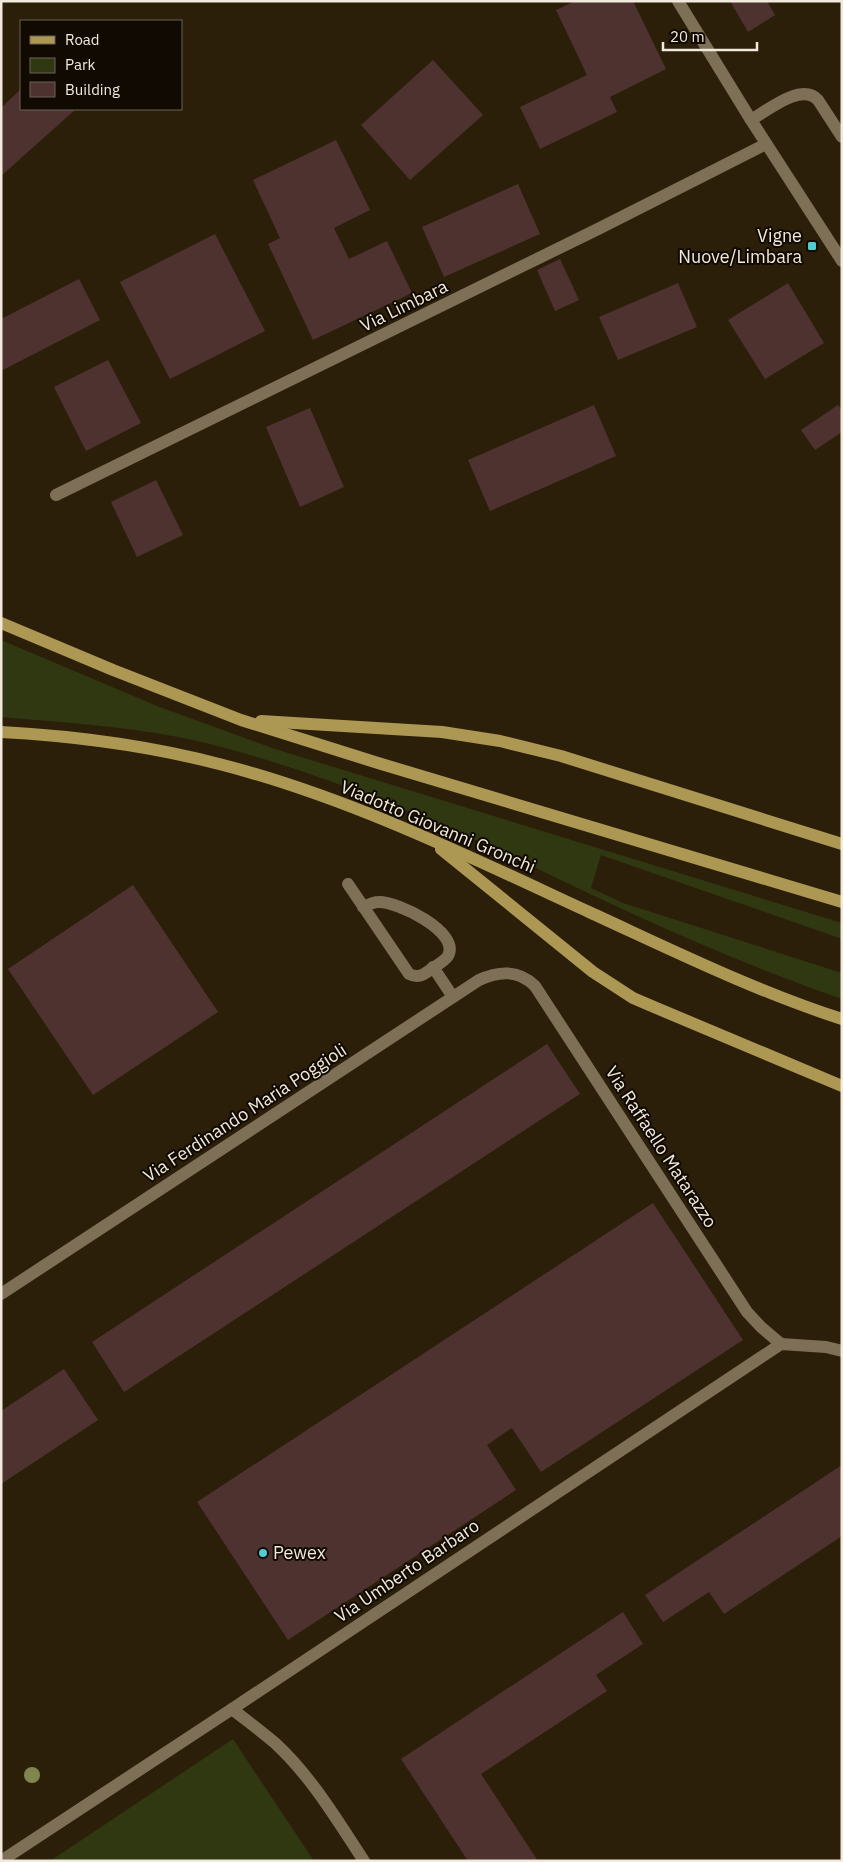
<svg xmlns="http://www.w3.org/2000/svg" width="843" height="1862" font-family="'IBM Plex Sans',sans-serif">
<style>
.green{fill:#2f3810}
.building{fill:#4d322f}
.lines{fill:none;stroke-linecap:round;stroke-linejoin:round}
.minor{stroke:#7e6f57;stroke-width:12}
.major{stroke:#ac9753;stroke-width:12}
.tree{fill:#80864e}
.poi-dot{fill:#51ccd2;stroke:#100a03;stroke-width:2}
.labels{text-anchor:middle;stroke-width:4;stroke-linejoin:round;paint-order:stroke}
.poi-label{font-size:18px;fill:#f1e9db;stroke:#100a03;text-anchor:end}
.street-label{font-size:18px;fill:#f1e9db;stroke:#100a03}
</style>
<rect width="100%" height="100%" fill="#2c1f09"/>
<!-- green -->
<g class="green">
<path d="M1 640 157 706 275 749 842 923V939L601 855 591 888 623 903 842 973V999C767 973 694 942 622 909 582 891 544 871 504 853 408 809 309 769 206 743 139 727 69 723 1 717Z"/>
<polygon points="233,1739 314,1861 50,1861"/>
</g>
<!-- building -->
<g class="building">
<polygon points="575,1 633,1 666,69 610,97 617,112 540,149 520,107 587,75 556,10"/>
<polygon points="730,1 767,1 775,15 748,32"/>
<polygon points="433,60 483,115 410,180 361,125"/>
<polygon points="21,89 21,109 76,109 1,176 1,108"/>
<polygon points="336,140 370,210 334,228 349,259 387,241 412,293 313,340 268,244 280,238 253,180"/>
<polygon points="518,184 540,234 444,277 422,227"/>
<polygon points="215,234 265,331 170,379 120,282"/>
<polygon points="560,259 579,300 555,311 537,270"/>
<polygon points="79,279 100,320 1,371 1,319"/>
<polygon points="678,283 697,327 618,360 599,317"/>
<polygon points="788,283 824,343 765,379 728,320"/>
<polygon points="108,360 141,423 86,451 54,387"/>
<polygon points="594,405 616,456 490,511 468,460"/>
<polygon points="838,405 842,410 842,432 815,450 801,430"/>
<polygon points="310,408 344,487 300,507 266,427"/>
<polygon points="156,480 183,535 137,557 111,502"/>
<polygon points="133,885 218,1012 93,1095 8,969"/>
<polygon points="547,1044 580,1094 124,1392 92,1342"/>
<polygon points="653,1203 743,1340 541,1472 512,1428 487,1445 516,1490 288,1640 197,1502"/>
<polygon points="64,1369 98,1420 1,1484 1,1411"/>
<polygon points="842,1465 842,1536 724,1614 709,1592 663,1622 645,1595"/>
<polygon points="623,1612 643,1644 596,1675 607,1691 481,1774 538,1861 468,1861 401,1759"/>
</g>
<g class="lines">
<!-- minor -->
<g class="minor">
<polyline points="678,1 751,120 842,261"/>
<path d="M751 120C768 110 802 82 818 100L842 137"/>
<polyline points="56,495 598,229 766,144"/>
<path d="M348 884 409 974C417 978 422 976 430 970 435 966 444 962 448 956 461 932 397 901 378 902 373 902 368 905 363 907"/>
<polyline points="433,967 453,997"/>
<path d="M1 1294 479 980C499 971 518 969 535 986L747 1312 761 1327 781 1344"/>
<path d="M232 1709C246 1720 261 1731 275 1743 311 1776 337 1820 364 1861"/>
<polyline points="1,1861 232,1709 781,1344 826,1347 842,1351"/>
</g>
<!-- major -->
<g class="major">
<polyline points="1,623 113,670 241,720 378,763 842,902"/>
<polyline points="261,721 442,732 500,741 561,756 842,844"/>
<path d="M1 732C76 736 151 746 223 765 350 798 470 857 589 912 672 950 755 991 842 1019"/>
<polyline points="441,849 593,972 633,998 654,1007 842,1086"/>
</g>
</g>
<!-- trees -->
<circle class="tree" cx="32" cy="1775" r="8"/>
<!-- markers -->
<g class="poi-dot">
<rect x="807" y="241" width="10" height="10" rx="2.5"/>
<circle cx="263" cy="1553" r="5"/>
</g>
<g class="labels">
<!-- poi labels -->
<g class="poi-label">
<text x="802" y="242">Vigne<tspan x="802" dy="21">Nuove/Limbara</tspan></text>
<text x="273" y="1559" text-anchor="start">Pewex</text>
</g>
<!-- street labels -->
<g class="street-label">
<text transform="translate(404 306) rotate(-26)" y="6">Via Limbara</text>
<text transform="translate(438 827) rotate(23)" y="6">Viadotto Giovanni Gronchi</text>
<text transform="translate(245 1113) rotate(-33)" y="6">Via Ferdinando Maria Poggioli</text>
<text transform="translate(661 1147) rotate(57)" y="6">Via Raffaello Matarazzo</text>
<text transform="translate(407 1571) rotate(-34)" y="6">Via Umberto Barbaro</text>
</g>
</g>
<!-- border -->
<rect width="843" height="1862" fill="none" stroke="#f1e9db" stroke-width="5"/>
<!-- legend -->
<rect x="20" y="20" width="162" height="90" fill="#100a03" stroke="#6a6359"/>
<rect x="30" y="36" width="25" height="8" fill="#ac9753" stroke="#6a6359"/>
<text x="65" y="45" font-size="15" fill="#f1e9db">Road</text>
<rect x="30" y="58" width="25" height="15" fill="#2f3810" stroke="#6a6359"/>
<text x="65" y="70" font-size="15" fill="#f1e9db">Park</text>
<rect x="30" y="82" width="25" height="15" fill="#4d322f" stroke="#6a6359"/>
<text x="65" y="95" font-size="15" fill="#f1e9db">Building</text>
<!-- scale -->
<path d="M663 42v8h94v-8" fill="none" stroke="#f1e9db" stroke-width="2.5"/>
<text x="670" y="42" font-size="15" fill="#f1e9db" stroke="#100a03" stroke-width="4" paint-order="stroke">20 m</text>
</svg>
